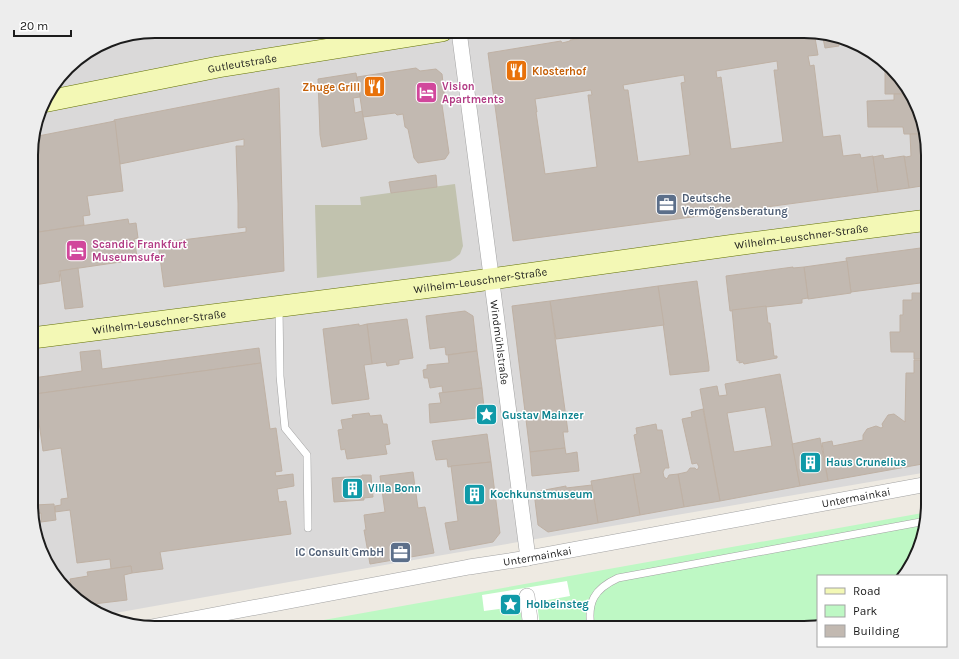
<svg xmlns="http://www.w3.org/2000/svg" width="959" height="659" font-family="Karla,sans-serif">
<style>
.residential{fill:#dad9d9}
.construction{fill:#c1c2ae}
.park{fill:#bef8c4}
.pier{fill:#fff}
.building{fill:#c2b9b1;stroke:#bfb1a4;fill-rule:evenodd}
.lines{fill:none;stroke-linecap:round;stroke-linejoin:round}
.lane-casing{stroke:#a3a3a3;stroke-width:8}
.street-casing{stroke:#a3a3a3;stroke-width:16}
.secondary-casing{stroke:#637106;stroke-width:22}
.lane{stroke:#fff;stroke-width:7}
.street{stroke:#fff;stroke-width:15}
.secondary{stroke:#f3f8b5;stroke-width:21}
.labels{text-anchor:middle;stroke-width:3;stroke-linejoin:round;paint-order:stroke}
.street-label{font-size:11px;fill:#1c1c1c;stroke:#fff}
.food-label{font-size:11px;font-weight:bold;fill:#c56008;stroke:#fff;text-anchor:start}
.hotel-label{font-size:11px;font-weight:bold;fill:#b23c85;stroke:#fff;text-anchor:start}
.service-label{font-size:11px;font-weight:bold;fill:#4e5e75;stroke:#fff;text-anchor:start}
.culture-label{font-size:11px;font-weight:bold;fill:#0d838f;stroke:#fff;text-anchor:start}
.rim{fill:none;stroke:#1c1c1c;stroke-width:2}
</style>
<rect width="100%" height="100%" fill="#eeeae2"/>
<!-- residential -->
<polygon class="residential" points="155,31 812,31 844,38 879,56 915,100 928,147 928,472 390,564 104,615 80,603 48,566 32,520 32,139 44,100 73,62 108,40"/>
<!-- construction -->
<polygon class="construction" points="455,184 463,246 460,254 455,258 450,261 317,278 315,205 361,205 360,197"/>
<!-- park -->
<polygon class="park" points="928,512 921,544 904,576 818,576 818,625 805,628 279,628"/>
<!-- pier -->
<polygon class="pier" points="567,581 570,596 537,602 540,628 523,628 520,606 484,611 482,595"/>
<!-- building -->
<g class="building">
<polygon points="155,31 166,31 127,39 127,36"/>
<path d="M627 31 814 32 818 55 808 56 810 66 814 65 823 137 840 135 843 156 860 154 861 158 873 156 878 192 513 241 488 53 561 41 562 43 570 41V40ZM777 61 778 70H774L783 142 731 149 721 77 717 78 716 71ZM684 75 685 82 681 83 690 155 638 162 628 90H624L623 85ZM591 90 592 95H588L597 167 545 174 536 112H537L535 99Z"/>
<polygon points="822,33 844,38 848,40 838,41 839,46 825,48"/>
<polygon points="127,36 127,39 104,43 105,45 99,46 108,40"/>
<polygon points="885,63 910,94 885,94"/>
<polygon points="416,68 420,71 436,69 442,74 445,101 442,105 449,153 445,159 418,163 414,158 408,129 405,127 403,114 397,115 395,113 363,117 357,77"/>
<polygon points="356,73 360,97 353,98 355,113 362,111 367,139 322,147 320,135 318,79"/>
<polygon points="279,88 284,271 164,287 158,243 246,232 246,227 238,228 238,203 236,146 244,146 244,139 120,164 114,120"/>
<polygon points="894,94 910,94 915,100 924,134 904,134 903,127 868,127 867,101 894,100"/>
<polygon points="115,121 123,191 87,196 90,215 83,216 84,225 39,232 32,181 33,137"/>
<polygon points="910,134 924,134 928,147 928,185 909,188 904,156 906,157 911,156"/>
<polygon points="883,155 884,159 904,156 909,188 878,192 873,157"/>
<polygon points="436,175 437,187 391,193 389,182"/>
<polygon points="128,219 129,224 136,223 138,238 134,239 137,256 138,256 138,258 133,259 134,260 59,271 60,281 34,285 32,278 32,233"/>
<polygon points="928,247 928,282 851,292 846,258"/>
<polygon points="847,261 851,293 808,299 804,267"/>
<polygon points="793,267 793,268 804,267 808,298 802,299 802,303 730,311 726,276"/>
<polygon points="78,268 83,307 65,309 60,271"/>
<polygon points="697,281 709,367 709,371 670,375 658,286"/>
<polygon points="658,286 664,325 556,339 550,301"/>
<polygon points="912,293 928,293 928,359 914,359 914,352 891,352 890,332 900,332 900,315 903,315 903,300 912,300"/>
<polygon points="550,301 568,432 563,432 565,448 530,452 512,306"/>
<polygon points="766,306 768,323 770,323 774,356 777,356 777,358 744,364 743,362 739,363 739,360 737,361 732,310"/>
<polygon points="465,311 473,316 477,351 446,355 445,347 430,349 426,316"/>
<polygon points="407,319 413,358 399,360 399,364 387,366 386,362 372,364 367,324"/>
<polygon points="359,324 359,326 367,324 372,364 364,365 369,399 332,404 323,329"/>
<polygon points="259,348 261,363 35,394 33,378 82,371 80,352 100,350 102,369"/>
<polygon points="477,351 482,388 443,393 442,386 430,388 428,378 424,378 423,370 427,369 427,365 449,363 448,355"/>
<polygon points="914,360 928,360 928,463 828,481 822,443 832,441 833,446 863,440 863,435 867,429 876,426 881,428 883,427 882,424 888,415 894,414 905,422 906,373 914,373"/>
<polygon points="261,363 270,429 276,428 282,471 275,472 276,476 293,474 294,486 277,489 279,502 286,501 291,534 160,552 163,569 132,573 131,566 111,569 110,559 77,563 70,510 55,512 55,506 61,505 61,499 68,498 61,448 43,451 35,394"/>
<path d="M780 374 800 486 720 501 700 389 717 386 719 396 727 395 725 384ZM765 407 772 446 734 452 727 413Z"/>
<polygon points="482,388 485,417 430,423 429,404 441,403 439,393"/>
<polygon points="703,409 720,501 684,507 678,474 687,472 690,468 695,468 697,470 699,467 697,463 692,464 682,419 692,417 691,412"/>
<polygon points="369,413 370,416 381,415 383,424 387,424 390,444 385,445 387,454 347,459 345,449 341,450 338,430 343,429 341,420 353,418 352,415"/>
<polygon points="656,424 657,430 662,430 669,468 665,468 663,472 664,477 667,479 669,475 678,474 684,507 640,515 633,474 641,473 634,435 637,434 636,428"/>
<polygon points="487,434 491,462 448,467 447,459 436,460 432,441"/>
<polygon points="820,438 828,481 800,486 792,444"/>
<polygon points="565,448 566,454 577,452 579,471 532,476 530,452"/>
<polygon points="491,462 500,533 493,542 450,550 445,523 458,521 451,466"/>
<polygon points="413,472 418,508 425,507 434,553 370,564 364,530 366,530 364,515 385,512 380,476"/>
<polygon points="633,474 640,515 598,523 591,481"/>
<polygon points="362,475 371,475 373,497 364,498 364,500 334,502 332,478 362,476"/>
<polygon points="592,485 598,523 548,532 538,525 534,492 566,486 566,488"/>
<polygon points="54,504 56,520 41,522 41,513 36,514 35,505"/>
<polygon points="131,566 132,573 124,575 127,600 85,605 80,603 73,595 70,579 88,576 87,572"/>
</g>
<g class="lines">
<defs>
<g id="lane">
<polyline points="279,308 280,376 285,428 307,455 308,528"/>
<path d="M591 628C587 602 594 589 618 578L926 521"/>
</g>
<g id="street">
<path id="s1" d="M459 31 528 558"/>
<polyline points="527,596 531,628"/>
<path id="s2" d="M146 628 469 567 528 558 928 484"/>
</g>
<g id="secondary">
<path id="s3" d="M43 102 218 67 442 31"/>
<path id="s4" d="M32 338 462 283 735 245 928 220"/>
</g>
</defs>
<!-- lane casing -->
<use href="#lane" class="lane-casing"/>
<!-- street casing -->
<use href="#street" class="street-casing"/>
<!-- secondary casing -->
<use href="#secondary" class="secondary-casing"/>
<!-- lane -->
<use href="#lane" class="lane"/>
<!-- street -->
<use href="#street" class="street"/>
<!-- secondary -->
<use href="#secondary" class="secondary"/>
</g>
<!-- icons -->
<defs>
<symbol id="restaurant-square" viewBox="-11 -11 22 22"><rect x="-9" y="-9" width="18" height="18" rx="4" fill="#e8710a" stroke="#fff"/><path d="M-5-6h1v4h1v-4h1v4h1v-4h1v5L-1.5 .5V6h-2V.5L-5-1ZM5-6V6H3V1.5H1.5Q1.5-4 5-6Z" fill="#fff"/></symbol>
<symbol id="hotel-square" viewBox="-11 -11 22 22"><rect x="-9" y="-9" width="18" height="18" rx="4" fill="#d1479c" stroke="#fff"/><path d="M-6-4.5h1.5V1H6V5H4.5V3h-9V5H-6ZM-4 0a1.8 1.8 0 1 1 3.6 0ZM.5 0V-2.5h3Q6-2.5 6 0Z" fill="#fff"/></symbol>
<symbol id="office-square" viewBox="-11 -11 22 22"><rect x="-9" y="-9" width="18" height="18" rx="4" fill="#5c6f8a" stroke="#fff"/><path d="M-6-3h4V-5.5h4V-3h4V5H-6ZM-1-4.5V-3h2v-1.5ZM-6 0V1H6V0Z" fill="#fff"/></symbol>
<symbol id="sight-square" viewBox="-11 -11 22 22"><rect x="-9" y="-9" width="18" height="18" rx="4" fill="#0f9aa8" stroke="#fff"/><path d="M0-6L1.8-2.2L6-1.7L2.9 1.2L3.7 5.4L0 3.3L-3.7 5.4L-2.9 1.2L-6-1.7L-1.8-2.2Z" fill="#fff"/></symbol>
<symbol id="building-square" viewBox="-11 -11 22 22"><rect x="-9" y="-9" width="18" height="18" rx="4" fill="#0f9aa8" stroke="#fff"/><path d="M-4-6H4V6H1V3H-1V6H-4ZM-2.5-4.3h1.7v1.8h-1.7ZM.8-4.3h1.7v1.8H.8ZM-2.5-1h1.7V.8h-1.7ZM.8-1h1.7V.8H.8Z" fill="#fff"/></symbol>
</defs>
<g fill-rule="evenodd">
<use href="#restaurant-square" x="504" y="58" width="25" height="25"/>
<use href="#restaurant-square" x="362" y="74" width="25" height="25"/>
<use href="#hotel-square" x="414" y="80" width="25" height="25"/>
<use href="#office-square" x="654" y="192" width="25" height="25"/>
<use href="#hotel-square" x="64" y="238" width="25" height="25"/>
<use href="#sight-square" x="474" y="402" width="25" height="25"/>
<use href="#building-square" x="798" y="450" width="25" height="25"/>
<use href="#building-square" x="340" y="476" width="25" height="25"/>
<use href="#building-square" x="462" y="482" width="25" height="25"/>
<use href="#office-square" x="388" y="540" width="25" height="25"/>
<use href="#sight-square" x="498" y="592" width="25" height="25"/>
</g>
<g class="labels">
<!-- street labels -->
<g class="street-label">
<text dy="4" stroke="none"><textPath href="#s3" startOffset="203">Gutleutstraße</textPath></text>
<text dy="4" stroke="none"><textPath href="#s4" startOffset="776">Wilhelm-Leuschner-Straße</textPath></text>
<text dy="4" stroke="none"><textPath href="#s4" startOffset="452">Wilhelm-Leuschner-Straße</textPath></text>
<text dy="4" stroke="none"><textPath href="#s4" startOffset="128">Wilhelm-Leuschner-Straße</textPath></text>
<text dy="4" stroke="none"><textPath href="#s1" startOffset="314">Windmühlstraße</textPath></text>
<text dy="4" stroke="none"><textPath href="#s2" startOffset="722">Untermainkai</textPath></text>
<text dy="4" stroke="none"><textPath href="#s2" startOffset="398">Untermainkai</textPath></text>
</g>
<!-- food labels -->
<g class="food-label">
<text x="532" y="75">Klosterhof</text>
<text x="360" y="91" text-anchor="end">Zhuge Grill</text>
</g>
<!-- hotel labels -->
<g class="hotel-label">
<text x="442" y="90">Vision<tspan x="442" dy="13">Apartments</tspan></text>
<text x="92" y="248">Scandic Frankfurt<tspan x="92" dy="13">Museumsufer</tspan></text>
</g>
<!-- service labels -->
<g class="service-label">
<text x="682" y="202">Deutsche<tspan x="682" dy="13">Vermögensberatung</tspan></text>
<text x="384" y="556" text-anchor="end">iC Consult GmbH</text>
</g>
<!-- culture labels -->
<g class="culture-label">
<text x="502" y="419">Gustav Mainzer</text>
<text x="826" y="466">Haus Crunelius</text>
<text x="368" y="492">Villa Bonn</text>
<text x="490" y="498">Kochkunstmuseum</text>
<text x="526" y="608">Holbeinsteg</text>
</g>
</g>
<!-- crop -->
<path d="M0 0H959V659H0ZM155 38H804A117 117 0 0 1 921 155V504A117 117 0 0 1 804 621H155A117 117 0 0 1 38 504V155A117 117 0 0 1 155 38Z" fill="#ededed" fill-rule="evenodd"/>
<path class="rim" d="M155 38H804A117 117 0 0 1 921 155V504A117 117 0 0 1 804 621H155A117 117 0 0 1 38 504V155A117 117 0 0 1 155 38Z"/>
<!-- legend -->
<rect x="817" y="575" width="130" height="72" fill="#ffffff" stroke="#a4a4a4"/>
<rect x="825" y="588" width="20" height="6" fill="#f3f8b5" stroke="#a4a4a4"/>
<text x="853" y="595" font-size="12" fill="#1c1c1c">Road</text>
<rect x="825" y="605" width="20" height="12" fill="#bef8c4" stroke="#a4a4a4"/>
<text x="853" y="615" font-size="12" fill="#1c1c1c">Park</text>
<rect x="825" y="625" width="20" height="12" fill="#c2b9b1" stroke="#a4a4a4"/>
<text x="853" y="635" font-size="12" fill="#1c1c1c">Building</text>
<!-- scale -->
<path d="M14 30v6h57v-6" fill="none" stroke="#1c1c1c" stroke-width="2"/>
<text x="20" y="30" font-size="12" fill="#1c1c1c" stroke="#ffffff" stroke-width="3" paint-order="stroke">20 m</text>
</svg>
